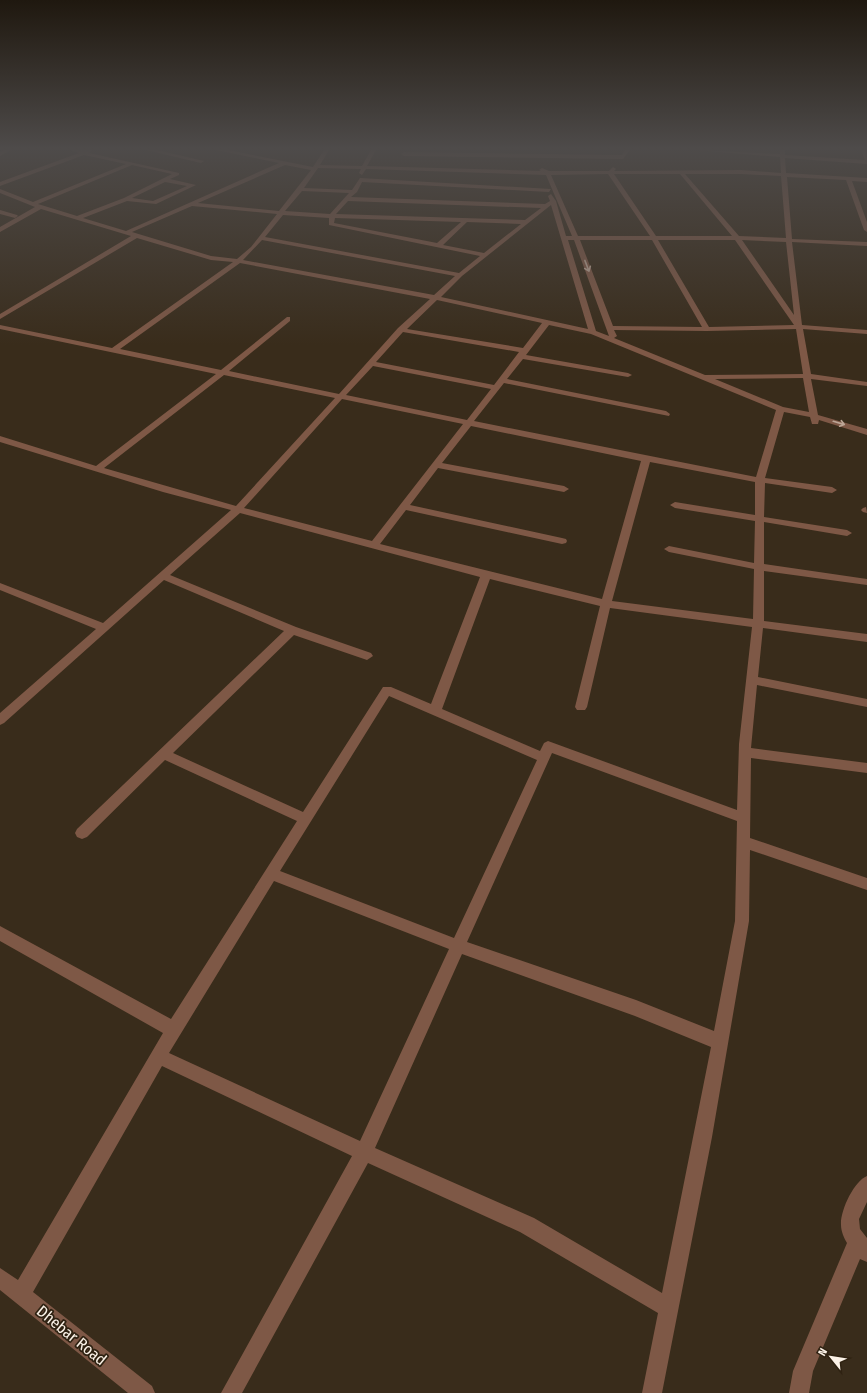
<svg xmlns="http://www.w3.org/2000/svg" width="867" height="1393" font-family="'Fira Sans Condensed',sans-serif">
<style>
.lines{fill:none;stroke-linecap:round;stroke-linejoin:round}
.minor{fill:#7e5846;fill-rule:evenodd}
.oneway{stroke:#bca596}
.labels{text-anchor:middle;stroke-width:3.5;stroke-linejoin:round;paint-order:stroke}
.near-street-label{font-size:16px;fill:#fbf2e7;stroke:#2f2212}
</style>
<rect width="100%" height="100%" fill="#392c1b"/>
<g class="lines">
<!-- minor -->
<g class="minor">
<polygon points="4,150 11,150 0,156 0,152"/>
<path d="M70 150H92L89 153 179 173V175L170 179 196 185 156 204 127 201 83 218 126 231 279 163 216 150H228L313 167 324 150H329L320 165 362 166 371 150H376L367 166 541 171 539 170 542 168 549 171H609L613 167 616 169 614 171 741 170 781 173 780 157 696 150 780 154V150H785V155L865 160 861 150H866L867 164 785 158 786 173 867 178V182L852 181 867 222V232L864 230 846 180 787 177 792 239 867 242V246L792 242 802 325 867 330V334L803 329 811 374 867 382V386L811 379 818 415 867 429V435L819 420 818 424H812L810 417 784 412 765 478 832 487 837 490 832 493 765 483 764 517 847 530 852 533 847 536 764 522V564L867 579V585L764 571V621L867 634V642L763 628 758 677 867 699V707L757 685 751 748 867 763V773L751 758 750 838 867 878V890L750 850 749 921 712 1137 662 1393H642L658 1313 520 1232 368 1163 242 1393H221L352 1156 162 1066 33 1292 152 1386 155 1393H128L0 1290V1268L18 1280 163 1033 0 941V926L171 1019 297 821 165 760 87 837 82 839 77 837 75 833 77 829 284 631 164 580 4 723 0 725V713L96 629 0 590V583L103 623 231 510 163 492 0 442V436L96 466 216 374 0 329V325L112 348 233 262 211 260 137 238 0 319V314L131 236 41 209 0 232V227L35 207 0 193V189L33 202 126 164 84 155 0 186V182L79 153ZM132 165 172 174 124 198 77 216 38 204ZM285 165 311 170 279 211 198 203ZM318 168 361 169 359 173 362 175 366 169 546 175 572 236H566L556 201 551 194 548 196 550 201 545 204 351 197 357 192 362 182 549 192 551 189 360 178 352 190 304 188ZM608 174 650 236H578L551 175ZM614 174H680L732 236H656ZM685 174H741L781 176 786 238 739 236ZM165 182 187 186 153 201 132 198ZM302 191 349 193 330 214 285 211ZM348 201 541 208 525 220 336 214ZM551 205 588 329 441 297 462 276ZM192 206 277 214 251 247 237 259 211 256 132 232ZM283 215 329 218V225L480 256 459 273 265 237ZM335 218 461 222 437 243 334 223ZM467 222 521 224 484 253 443 245ZM262 240 455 276 434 295 243 260ZM568 240H574L609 336 596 331ZM580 240H652L702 327 613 326ZM658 240H735L794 325 709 327ZM742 240 786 242 794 315ZM240 263 430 299 398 328 339 394 229 371 290 321V317H287L221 370 120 349ZM437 300 542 323 523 348 407 329ZM549 325 591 334 776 410 756 477 474 421 504 383 669 416 670 414 666 411 507 379 523 359 628 377 632 375 628 373 526 355ZM796 329 803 374 705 375 614 338 617 336 614 330 707 331ZM403 332 519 352 494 385 376 362ZM373 366 491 389 467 420 346 395ZM224 375 335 398 236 506 104 468ZM803 378 809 412 783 407 715 379ZM342 399 463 424 372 541 244 508ZM471 426 641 461 602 599 380 544 406 510 562 544 566 543 567 541 566 539 562 538 410 505 438 468 564 492 569 489 564 486 442 463ZM650 462 755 482V515L675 502 670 505 675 508 755 521 754 563 669 546 664 549 669 552 754 569 753 619 612 601ZM240 513 480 577 431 704 391 687H383L303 812 173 753 294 635 367 660 373 656 371 653 296 627 170 575ZM490 579 600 606 575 707 577 710H585L587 707 610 608 752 627 739 744 737 810 548 741 544 743 540 751 442 709ZM389 696 537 760 454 938 280 871ZM552 753 737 821 735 921 714 1031 636 1000 467 942ZM274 881 449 949 360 1141 169 1053ZM462 954 635 1016 711 1047 662 1293 534 1218 375 1148Z"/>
<polygon points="146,150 157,150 204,161 201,163"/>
<polygon points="625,150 630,150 623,159 404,156 401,154 404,152 622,155"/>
<polygon points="0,210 17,215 18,216 15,218 0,214"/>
<polygon points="866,507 867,513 863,512 861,510 863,508"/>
<path d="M867 1176V1202L859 1219 860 1229 867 1238V1262L860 1259 813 1371 809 1393H789L793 1371 847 1243C844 1238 841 1231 841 1225 840 1211 854 1181 867 1176Z"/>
</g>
</g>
<!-- one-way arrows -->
<defs><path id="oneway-shaft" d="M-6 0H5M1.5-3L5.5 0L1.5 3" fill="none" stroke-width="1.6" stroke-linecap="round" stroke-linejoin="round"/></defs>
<g class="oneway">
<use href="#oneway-shaft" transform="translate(587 266) rotate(69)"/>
<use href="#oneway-shaft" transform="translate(839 423) rotate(16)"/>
</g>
<!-- sky -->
<linearGradient id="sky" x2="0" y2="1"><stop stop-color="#1f180f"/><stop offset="0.43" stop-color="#4e4b4a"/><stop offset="1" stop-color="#4e4b4a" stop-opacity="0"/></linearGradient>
<rect width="867" height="345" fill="url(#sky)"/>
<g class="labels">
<!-- near-street labels -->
<g class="near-street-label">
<text transform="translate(72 1335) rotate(39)" y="6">Dhebar Road</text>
</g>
</g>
<!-- north arrow -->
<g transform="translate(831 1357) rotate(300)" stroke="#2f2212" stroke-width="3" paint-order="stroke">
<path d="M0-3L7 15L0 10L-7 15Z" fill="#fbf2e7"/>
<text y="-6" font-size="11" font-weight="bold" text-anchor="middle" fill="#fbf2e7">N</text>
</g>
</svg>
